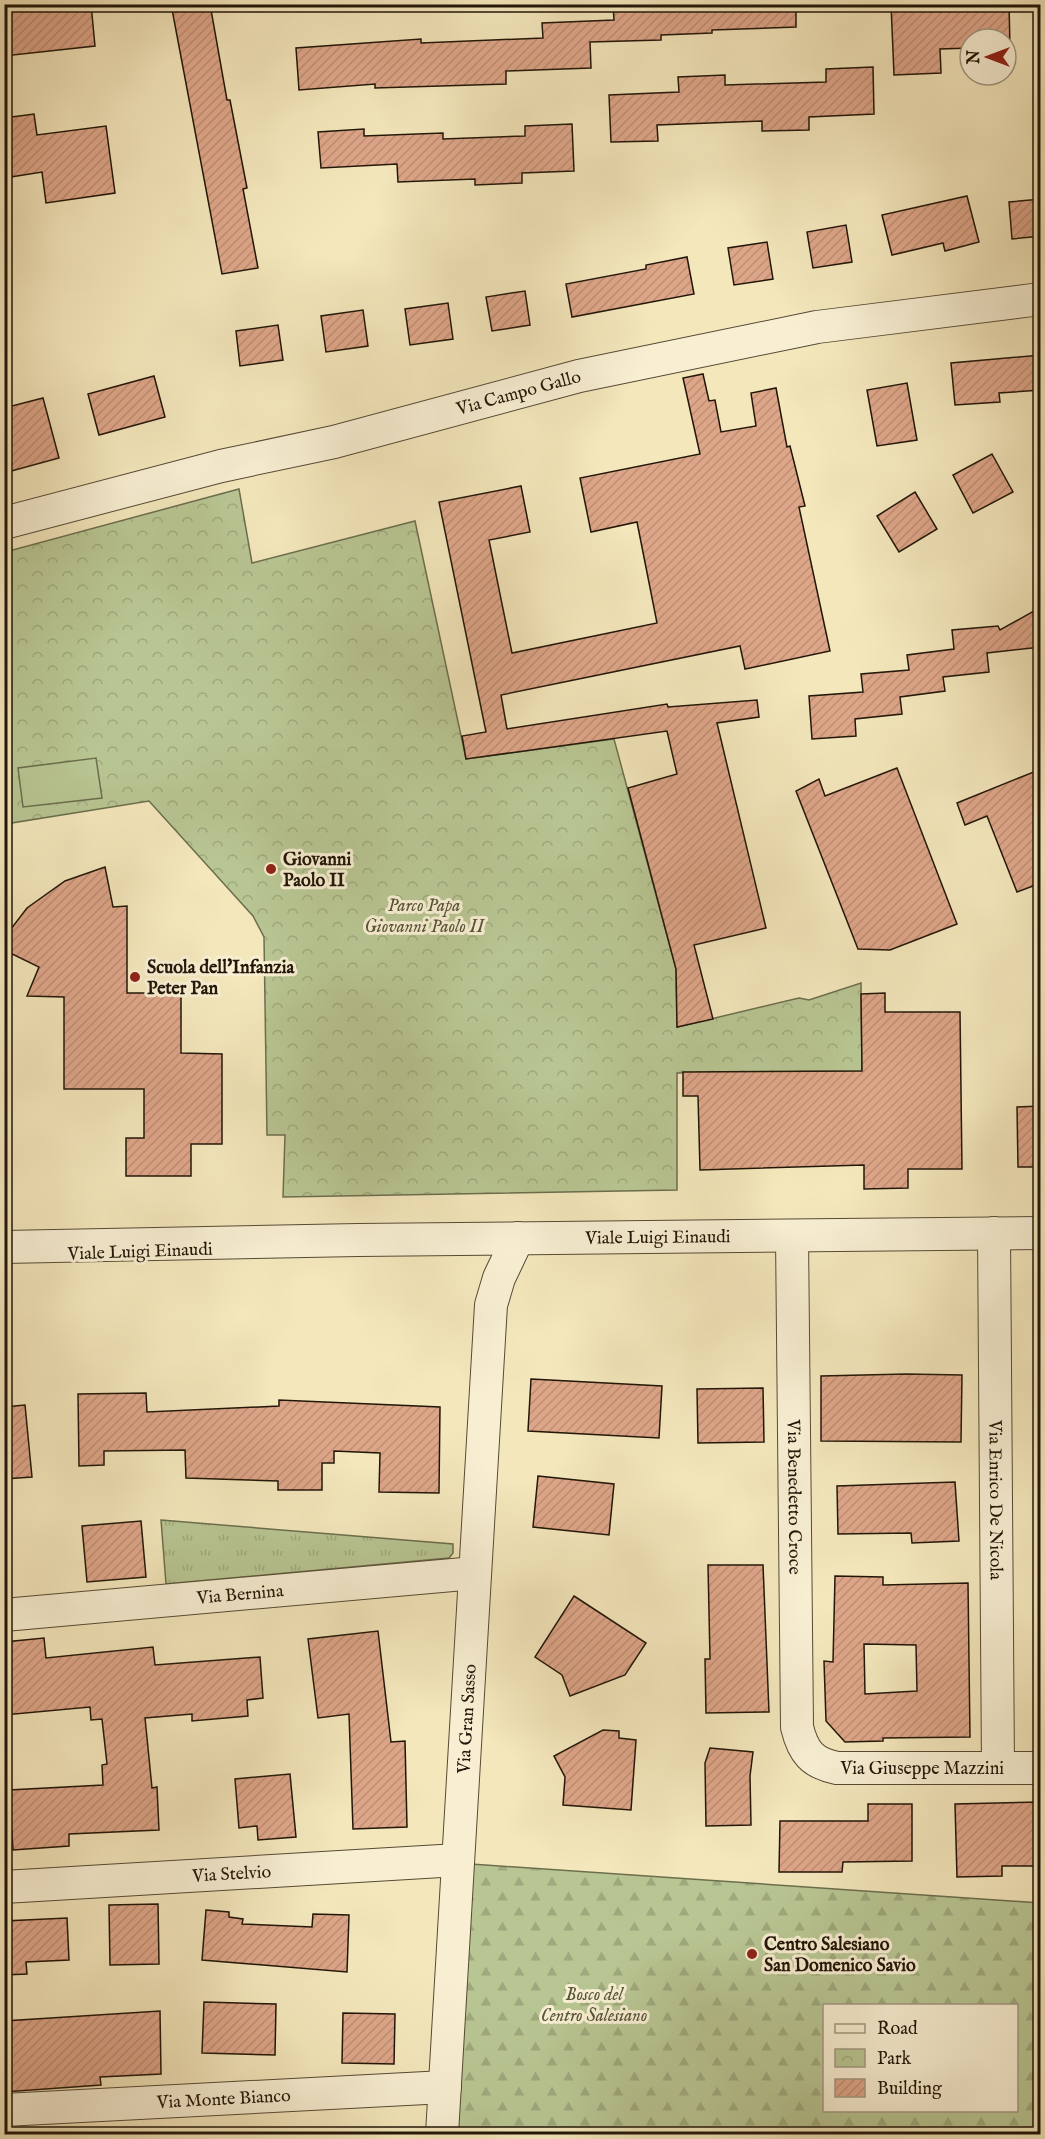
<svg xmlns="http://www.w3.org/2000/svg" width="1045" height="2139" font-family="'IM FELL English',serif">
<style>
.grass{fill:url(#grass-tufts);stroke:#6c6e4e;stroke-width:1.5}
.forest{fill:url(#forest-firs);stroke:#6c6e4e;stroke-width:1.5;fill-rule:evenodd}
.park{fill:url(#park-crowns);stroke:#6c6e4e;stroke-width:1.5}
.garden{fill:#b8c693;stroke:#6c6e4e;stroke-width:1.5}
.building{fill:url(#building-hatch);stroke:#211608;stroke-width:1.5;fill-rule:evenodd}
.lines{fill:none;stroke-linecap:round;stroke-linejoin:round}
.minor-casing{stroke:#564a35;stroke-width:34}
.minor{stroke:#f8efd3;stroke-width:32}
.poi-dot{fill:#8f2418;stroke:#f8efd3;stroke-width:2}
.labels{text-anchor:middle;stroke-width:6;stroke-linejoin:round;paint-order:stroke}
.street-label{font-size:18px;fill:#211608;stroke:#f8efd3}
.poi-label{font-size:18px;font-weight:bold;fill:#211608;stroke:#f8efd3;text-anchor:start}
.park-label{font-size:18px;font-style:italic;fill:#565439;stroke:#f8efd3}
</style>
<defs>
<pattern id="grass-tufts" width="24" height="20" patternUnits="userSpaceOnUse" patternTransform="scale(1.5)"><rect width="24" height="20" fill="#b8c693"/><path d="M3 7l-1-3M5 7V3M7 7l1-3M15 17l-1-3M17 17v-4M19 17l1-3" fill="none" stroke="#9ea97d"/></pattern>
<pattern id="forest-firs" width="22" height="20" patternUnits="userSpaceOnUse" patternTransform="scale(1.5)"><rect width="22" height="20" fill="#b8c693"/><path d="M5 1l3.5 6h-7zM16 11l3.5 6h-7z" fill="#9ea97d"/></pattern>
<pattern id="park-crowns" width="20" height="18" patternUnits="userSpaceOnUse" patternTransform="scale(1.5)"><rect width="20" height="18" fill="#b8c693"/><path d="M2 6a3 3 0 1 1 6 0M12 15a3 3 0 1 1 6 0" fill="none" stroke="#9ea97d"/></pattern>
<pattern id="building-hatch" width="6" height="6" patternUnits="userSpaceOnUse" patternTransform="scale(1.5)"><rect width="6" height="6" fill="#dea689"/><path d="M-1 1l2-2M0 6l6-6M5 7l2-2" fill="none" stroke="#be8e75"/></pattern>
</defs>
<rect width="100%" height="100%" fill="#f4e7bc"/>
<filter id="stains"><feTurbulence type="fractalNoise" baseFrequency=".00333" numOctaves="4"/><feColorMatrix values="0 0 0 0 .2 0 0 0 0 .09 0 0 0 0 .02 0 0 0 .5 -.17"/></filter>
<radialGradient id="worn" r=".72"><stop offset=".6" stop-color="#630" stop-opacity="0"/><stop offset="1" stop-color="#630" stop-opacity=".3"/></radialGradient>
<!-- grass -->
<polygon class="grass" points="161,1520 453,1544 453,1553 449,1558 166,1584"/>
<!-- forest -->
<path class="forest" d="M471 1864 1040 1903V2134H452ZM824 2006H1016V2110H824Z"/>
<!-- park -->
<polygon class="park" points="239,489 252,563 415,521 466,759 614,739 676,969 677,1027 799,998 809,1000 861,983 862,1071 677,1073 677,1190 283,1197 285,1135 267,1135 264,937 253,916 149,801 5,824 5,552"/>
<!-- garden -->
<polygon class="garden" points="96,758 102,798 23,807 18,768"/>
<!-- building -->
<g class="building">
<polygon points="4,4 91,4 95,46 4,56"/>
<polygon points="171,4 210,4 227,100 230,100 247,188 243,189 258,268 222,274"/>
<polygon points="613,4 796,4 796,27 712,30 712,33 661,35 661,40 590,42 591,68 506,71 506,84 375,88 375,84 299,90 296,48 421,39 421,43 543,38 542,23 614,20"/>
<polygon points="891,4 1009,4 1010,47 1006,47 1006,39 970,39 970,48 940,49 941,73 894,75"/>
<polygon points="873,67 874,114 809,117 809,130 762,131 762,121 657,125 658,141 611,142 609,95 679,92 678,77 725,75 725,85 826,82 826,69"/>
<polygon points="34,114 37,135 106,126 115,193 46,203 42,172 4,178 4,118"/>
<polygon points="572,124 574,171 522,173 522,183 475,185 475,179 398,182 397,164 321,168 318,132 364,129 364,136 443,133 443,139 525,136 525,126"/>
<polygon points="967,196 979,242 945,251 943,243 892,255 882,215"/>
<polygon points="1041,199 1041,236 1012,239 1009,202"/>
<polygon points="846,225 852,262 813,268 807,232"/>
<polygon points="767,242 773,279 734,285 728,248"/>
<polygon points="687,257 694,294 572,317 566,284 646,269 646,265"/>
<polygon points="525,291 530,325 492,331 486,297"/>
<polygon points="448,303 453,339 410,345 405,309"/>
<polygon points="363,310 368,346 326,352 321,316"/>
<polygon points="278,325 283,360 240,366 236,331"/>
<polygon points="1041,355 1041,390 999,393 1000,402 955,405 951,363"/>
<polygon points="703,374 709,401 715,400 721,432 756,426 751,393 776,388 787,447 790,446 805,506 799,507 830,651 745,669 740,646 501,695 507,729 667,704 668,707 757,700 759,717 717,723 766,928 694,945 713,1019 677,1027 676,969 628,788 677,774 667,731 466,759 462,736 486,732 439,502 521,486 530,532 489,540 512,653 657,623 637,522 591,532 580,478 700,454 683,378"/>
<polygon points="154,376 165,417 99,435 88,394"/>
<polygon points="907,383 917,440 877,446 867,390"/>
<polygon points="43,398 59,458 4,473 4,408"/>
<polygon points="992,454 1013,492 973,513 953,475"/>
<polygon points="915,492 937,529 899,552 877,516"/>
<polygon points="1041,607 1041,647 987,653 989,672 943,677 945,691 900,697 902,714 855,719 856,736 812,739 809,696 863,692 861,674 909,670 907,655 954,649 952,630 998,626 1000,630"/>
<polygon points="897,768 957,924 890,950 858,949 796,791 819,779 825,796"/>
<polygon points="1041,769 1041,883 1017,892 987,816 965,825 957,803"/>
<polygon points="105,867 113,907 127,906 127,993 181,993 181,1053 222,1054 222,1144 191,1144 191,1176 126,1176 126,1138 144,1138 144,1089 64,1089 64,997 27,996 39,967 4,950 4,938 27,908 65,881"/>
<polygon points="885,993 885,1012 960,1012 962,1169 908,1169 908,1188 864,1189 864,1165 700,1170 698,1096 683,1096 683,1072 862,1071 861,994"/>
<polygon points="1041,1106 1041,1167 1018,1167 1017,1107"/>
<polygon points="906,1374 962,1375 961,1442 821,1441 821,1376"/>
<polygon points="531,1379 662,1386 659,1438 528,1431"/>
<polygon points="763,1388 764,1442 698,1443 697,1389"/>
<polygon points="146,1393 147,1412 279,1406 279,1400 440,1407 439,1493 379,1492 380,1453 334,1451 334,1463 322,1463 322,1490 278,1490 278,1481 186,1478 185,1450 104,1451 104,1465 79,1466 78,1394"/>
<polygon points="25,1405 32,1477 4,1479 4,1407"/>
<polygon points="538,1476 614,1484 609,1535 533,1527"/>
<polygon points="955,1482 959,1541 912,1543 911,1533 838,1534 837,1486"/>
<polygon points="141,1521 146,1577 87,1582 82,1526"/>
<polygon points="708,1565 763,1565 769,1712 706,1713 705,1659 710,1659"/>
<path d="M835 1576 883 1577V1585L968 1583 970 1737 883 1738V1741L845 1742 826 1721 824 1661 833 1662ZM864 1644 916 1645 917 1691 865 1694Z"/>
<polygon points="574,1596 646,1643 625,1675 570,1696 562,1675 535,1657"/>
<polygon points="378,1631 391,1742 405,1741 407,1827 353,1829 349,1714 318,1718 308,1639"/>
<polygon points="44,1638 46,1658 153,1647 155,1665 260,1657 263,1698 247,1700 248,1716 192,1721 192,1714 145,1718 152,1788 157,1787 159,1830 69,1834 69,1846 13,1850 9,1790 103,1785 102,1765 107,1764 102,1719 91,1720 90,1707 4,1715 4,1642"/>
<polygon points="603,1730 619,1731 619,1738 636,1740 631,1810 563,1805 565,1777 554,1756"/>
<polygon points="710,1748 753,1752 750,1776 751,1825 706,1826 705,1763"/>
<polygon points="290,1774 296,1837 258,1840 257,1826 239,1828 235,1779"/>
<polygon points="1041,1802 1041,1866 1002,1866 1002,1876 957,1877 955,1804"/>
<polygon points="868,1804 912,1804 912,1861 843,1862 842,1872 779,1872 780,1821 868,1821"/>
<polygon points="158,1904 159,1964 110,1965 109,1905"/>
<polygon points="206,1910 229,1912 229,1917 243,1919 242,1924 312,1927 313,1914 349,1915 347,1972 202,1960"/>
<polygon points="67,1918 69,1960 26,1962 27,1974 4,1975 4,1921"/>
<polygon points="204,2002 276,2004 275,2055 202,2053"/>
<polygon points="160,2011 161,2074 100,2077 101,2085 4,2092 4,2021"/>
<polygon points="343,2013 395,2014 394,2064 342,2063"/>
</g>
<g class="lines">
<defs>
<g id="minor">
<path id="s1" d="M4 523 221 466 334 442 579 376 817 327 1040 299"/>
<path id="s2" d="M994 1233 998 1768"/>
<path id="s3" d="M792 1236 797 1727C803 1752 812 1763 837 1768H1040"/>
<path id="s4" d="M4 1247 358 1240 1040 1233"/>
<path id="s5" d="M4 1615 475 1573"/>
<path id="s6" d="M4 1887 458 1860"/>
<path id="s7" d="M4 2110 445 2087"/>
<path id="s8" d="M442 2134 491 1305 499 1278 518 1238"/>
</g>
</defs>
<!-- minor casing -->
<use href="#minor" class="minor-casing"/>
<!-- minor -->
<use href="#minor" class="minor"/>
</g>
<!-- markers -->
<g class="poi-dot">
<circle cx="271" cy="869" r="6"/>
<circle cx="135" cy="977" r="6"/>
<circle cx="752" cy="1954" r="6"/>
</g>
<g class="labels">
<!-- street labels -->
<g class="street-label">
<text dy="6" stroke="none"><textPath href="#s1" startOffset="531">Via Campo Gallo</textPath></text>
<text dy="6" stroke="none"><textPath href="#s4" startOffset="654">Viale Luigi Einaudi</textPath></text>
<text transform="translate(140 1251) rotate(-2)" y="6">Viale Luigi Einaudi</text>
<text dy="6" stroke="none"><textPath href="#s3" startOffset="261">Via Benedetto Croce</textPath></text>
<text dy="6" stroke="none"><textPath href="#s2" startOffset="267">Via Enrico De Nicola</textPath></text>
<text dy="6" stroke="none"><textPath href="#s5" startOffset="237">Via Bernina</textPath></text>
<text dy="6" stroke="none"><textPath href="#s8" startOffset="416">Via Gran Sasso</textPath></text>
<text dy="6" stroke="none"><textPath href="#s3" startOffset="638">Via Giuseppe Mazzini</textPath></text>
<text dy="6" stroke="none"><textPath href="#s6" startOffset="228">Via Stelvio</textPath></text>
<text dy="6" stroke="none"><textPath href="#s7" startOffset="220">Via Monte Bianco</textPath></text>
</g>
<!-- poi labels -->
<g class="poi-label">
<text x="283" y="865">Giovanni<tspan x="283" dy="21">Paolo II</tspan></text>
<text x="147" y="973">Scuola dell'Infanzia<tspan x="147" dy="21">Peter Pan</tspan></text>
<text x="764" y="1950">Centro Salesiano<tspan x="764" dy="21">San Domenico Savio</tspan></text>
</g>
<!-- park labels -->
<g class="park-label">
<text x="424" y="911">Parco Papa<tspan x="424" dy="21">Giovanni Paolo II</tspan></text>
<text x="594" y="2000">Bosco del<tspan x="594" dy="21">Centro Salesiano</tspan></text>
</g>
</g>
<!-- margin -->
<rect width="1045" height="2139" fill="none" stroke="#f4e7bc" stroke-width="24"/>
<rect x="6" y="6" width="1033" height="2127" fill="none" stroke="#211608" stroke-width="3"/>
<rect x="12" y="12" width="1021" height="2115" fill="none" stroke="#211608" stroke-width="1.5"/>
<!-- legend -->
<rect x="823" y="2004" width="195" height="108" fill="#f8efd3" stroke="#a29882" stroke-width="1.5"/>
<rect x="835" y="2024" width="30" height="9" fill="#f8efd3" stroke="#a29882" stroke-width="1.5"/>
<text x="877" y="2034" font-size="18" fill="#211608">Road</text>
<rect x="835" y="2049" width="30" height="18" fill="url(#park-crowns)" stroke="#a29882" stroke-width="1.5"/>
<text x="877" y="2064" font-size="18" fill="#211608">Park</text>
<rect x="835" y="2079" width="30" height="18" fill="url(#building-hatch)" stroke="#a29882" stroke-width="1.5"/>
<text x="877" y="2094" font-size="18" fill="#211608">Building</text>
<!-- north arrow -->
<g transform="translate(988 57) rotate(270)"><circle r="28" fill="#f8efd3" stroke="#a29882" stroke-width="1.5"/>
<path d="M0-4.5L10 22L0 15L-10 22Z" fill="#8f2418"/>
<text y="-9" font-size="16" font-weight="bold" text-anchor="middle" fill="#211608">N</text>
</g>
<rect width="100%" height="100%" filter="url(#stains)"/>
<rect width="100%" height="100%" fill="url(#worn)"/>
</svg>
